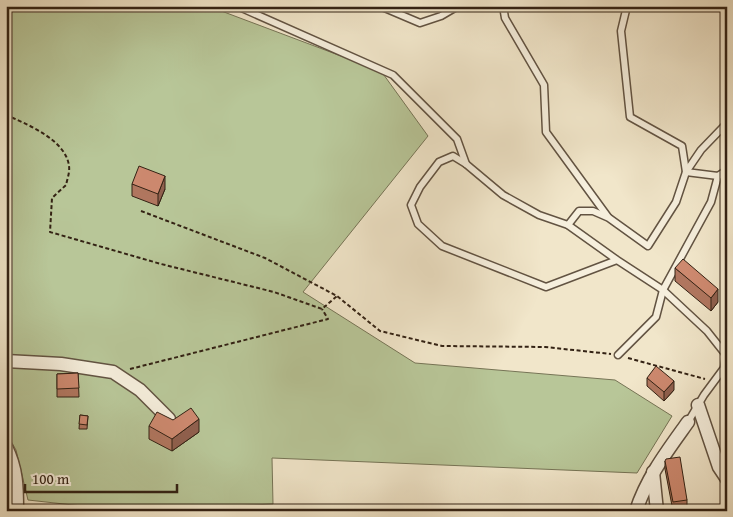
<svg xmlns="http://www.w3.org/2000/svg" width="733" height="517" font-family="'Gentium Book Plus',serif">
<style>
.green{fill:#b8c698;stroke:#767456}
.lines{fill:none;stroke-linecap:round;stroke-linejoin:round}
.service-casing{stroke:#625342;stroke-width:9}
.minor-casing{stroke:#625342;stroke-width:15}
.path{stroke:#332214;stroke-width:2;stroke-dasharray:4 2.5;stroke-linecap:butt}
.service{stroke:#f6efdd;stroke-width:6}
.minor{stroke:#f6efdd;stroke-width:12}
.wall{fill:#b0765f;stroke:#332214}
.shaded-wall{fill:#90604e;stroke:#332214}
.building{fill:#cd896f;stroke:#332214}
</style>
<rect width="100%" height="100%" fill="#f1e6ca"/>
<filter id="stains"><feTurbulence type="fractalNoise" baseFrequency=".004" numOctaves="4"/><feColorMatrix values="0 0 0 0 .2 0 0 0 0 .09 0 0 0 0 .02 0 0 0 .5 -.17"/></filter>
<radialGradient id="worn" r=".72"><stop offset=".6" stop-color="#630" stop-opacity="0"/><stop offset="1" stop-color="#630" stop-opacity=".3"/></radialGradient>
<!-- green -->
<polygon class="green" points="6,6 208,6 381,71 428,136 303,292 415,363 615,380 672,416 637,473 272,458 273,504 127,511 28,500 16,450 6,432"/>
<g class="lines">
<defs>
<g id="service">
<polyline points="237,6 393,75 457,139 466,164"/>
<polyline points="380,6 420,23 441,16 458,6"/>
<polyline points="503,6 505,18 544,85 546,132 608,217"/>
<polyline points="727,123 701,150 686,172 718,176 727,170"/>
<polyline points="568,225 579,211 593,211 609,218 648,246 676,202 686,172 682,146 630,117 621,31 627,6"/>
<polyline points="617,260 546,287 442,246 418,224 411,205 420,187 439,162 453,156 466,164 503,195 539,215 568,225 617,260 663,290 707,331 726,355 724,368 704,395 688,422"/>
<polyline points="618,355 656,317 663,290 711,202 718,176"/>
</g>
<g id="minor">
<polyline points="6,361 61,364 113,372 140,390 169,419"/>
<polyline points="698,405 719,467 727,479"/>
<path d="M6 447C17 469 17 487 17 511"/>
<polyline points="653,472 657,511"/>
<path d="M636 511C647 477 668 450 688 422"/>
</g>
</defs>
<!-- service casing -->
<use href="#service" class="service-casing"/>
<!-- minor casing -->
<use href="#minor" class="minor-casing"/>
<!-- path -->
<g class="path">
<path d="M6 115C27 124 66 140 69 166 70 172 67 180 66 185L52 198 50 232 161 264 274 292 322 309 337 296"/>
<polyline points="141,211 265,258 337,296 380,331 442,346 545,347 611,354"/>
<polyline points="628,358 705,379"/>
<polyline points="130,369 328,319 322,309"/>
<polyline points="722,383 727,384"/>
</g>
<!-- service -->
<use href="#service" class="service"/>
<!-- minor -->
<use href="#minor" class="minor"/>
</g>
<!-- wall -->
<g class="wall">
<polygon points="132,184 165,189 158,206 132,196"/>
<polygon points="675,268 718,302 711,311 675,281"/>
<polygon points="78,373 79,397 57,397 57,374"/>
<polygon points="647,378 674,390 664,401 647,386"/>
<polygon points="80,415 88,416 87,429 79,429"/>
<polygon points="173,420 199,432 172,451 149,439 149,426"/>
<polygon points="665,461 687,500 687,508 673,511 665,469"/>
</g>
<!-- shaded-wall -->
<g class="shaded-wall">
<polygon points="165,176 165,189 158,206 158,194"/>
<polygon points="718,289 718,302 711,311 711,298"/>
<polygon points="674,381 674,390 664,401 664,392"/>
<polygon points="199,419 199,432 172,451 172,439"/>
</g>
<!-- building -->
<g class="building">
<polygon points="139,166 165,176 158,194 132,184"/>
<polygon points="683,259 718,289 711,298 675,268"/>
<polygon points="656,366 674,381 664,392 647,378"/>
<polygon points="78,373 79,388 57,389 57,374"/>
<polygon points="191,408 199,419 172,439 149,426 157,412 173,420"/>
<polygon points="80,415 88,416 87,425 79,424"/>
<polygon points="680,457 687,500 673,502 665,461 666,459"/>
</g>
<!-- margin -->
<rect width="733" height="517" fill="none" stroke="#f1e6ca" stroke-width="25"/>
<rect x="8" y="8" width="718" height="502" fill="none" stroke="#332214" stroke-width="2.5"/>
<rect x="12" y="12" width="708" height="492" fill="none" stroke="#332214"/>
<!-- scale -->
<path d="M25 484v8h152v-8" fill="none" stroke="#332214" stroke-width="2.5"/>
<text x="32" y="484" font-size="15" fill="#332214" stroke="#f6efdd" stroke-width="4" paint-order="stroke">100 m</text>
<rect width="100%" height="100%" filter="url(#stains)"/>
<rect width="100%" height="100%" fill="url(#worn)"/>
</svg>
